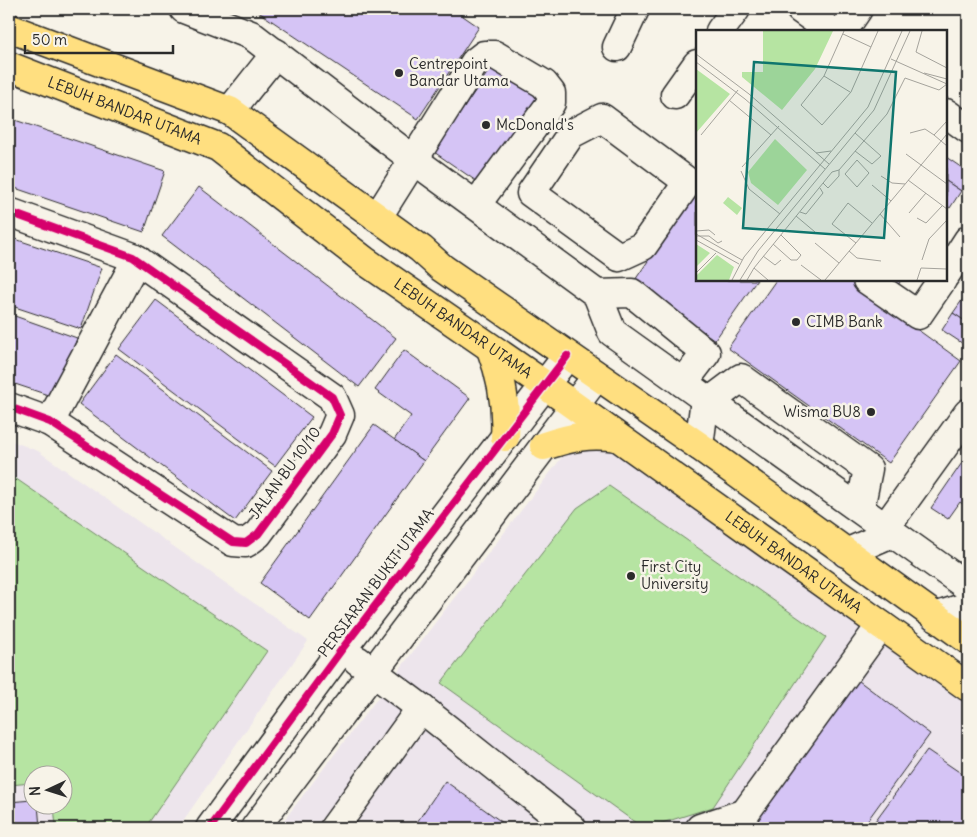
<svg xmlns="http://www.w3.org/2000/svg" width="977" height="837" font-family="Delius,sans-serif">
<style>
.built{fill:#ede5ec;fill-rule:evenodd}
.green{fill:#b6e4a2;stroke:#708866}
.building{fill:#d5c4f5;stroke:#2b2b2b}
.lines{fill:none;stroke-linecap:round;stroke-linejoin:round}
.minor-casing{stroke:#2b2b2b;stroke-width:31}
.major-casing{stroke:#2b2b2b;stroke-width:31}
.minor{stroke:#f7f3e8;stroke-width:28}
.major{stroke:#ffdf80;stroke-width:28}
.cycleway-casing{stroke:#f7f3e8;stroke-width:11}
.cycleway{stroke:#d6006c;stroke-width:8}
.poi-dot{fill:#2b2b2b;stroke:#f7f3e8;stroke-width:2}
.labels{text-anchor:middle;stroke-width:5;stroke-linejoin:round;paint-order:stroke}
.poi-label{font-size:15px;fill:#2b2b2b;stroke:#f7f3e8;text-anchor:start}
.street-label{font-size:15px;fill:#2b2b2b;stroke:#f7f3e8}
.inset-road{fill:none;stroke:#a5a39c;stroke-width:1}
.view{fill:#0f766e;fill-opacity:0.15;stroke:#0f766e;stroke-width:2.5}
.inset-edge{fill:none;stroke:#2b2b2b;stroke-width:2.5}
</style>
<rect width="100%" height="100%" fill="#f7f3e8"/>
<filter id="ink" filterUnits="userSpaceOnUse"><feTurbulence type="fractalNoise" baseFrequency=".02" numOctaves="2"/><feDisplacementMap in="SourceGraphic" scale="10" xChannelSelector="R" yChannelSelector="G"/><feConvolveMatrix kernelMatrix="1 2 1 2 8 2 1 2 1" color-interpolation-filters="sRGB"/></filter>
<g filter="url(#ink)">
<!-- built -->
<g class="built">
<path d="M9 440 38 451 308 641 178 828H9ZM32 774H62V804H32Z"/>
<polygon points="609,449 968,700 968,828 278,828 566,452"/>
</g>
<!-- green -->
<g class="green">
<polygon points="9,474 267,651 145,828 56,828 54,805 62,804 62,774 32,774 32,783 9,785"/>
<polygon points="609,486 826,637 713,807 646,828 643,828 441,683 577,508"/>
</g>
<!-- building -->
<g class="building">
<polygon points="254,9 453,9 479,27 418,119"/>
<polygon points="494,63 540,98 479,183 434,152"/>
<polygon points="9,118 165,171 144,232 9,186"/>
<polygon points="946,157 968,172 968,180 961,191 946,181"/>
<polygon points="946,181 961,191 950,208 946,205"/>
<polygon points="199,187 396,338 359,387 162,236"/>
<polygon points="697,189 697,280 757,280 715,340 633,283"/>
<polygon points="9,237 102,268 81,329 9,305"/>
<polygon points="776,280 849,280 961,361 889,463 728,348"/>
<polygon points="877,280 901,280 894,292"/>
<polygon points="965,296 968,299 968,323 953,313"/>
<polygon points="156,300 312,417 275,466 119,349"/>
<polygon points="953,313 968,323 968,347 942,330"/>
<polygon points="9,314 77,338 57,398 9,382"/>
<polygon points="404,350 470,398 424,461 394,440 411,416 375,390"/>
<polygon points="116,354 272,471 235,521 79,404"/>
<polygon points="374,425 424,461 310,620 260,583"/>
<polygon points="968,454 968,508 960,502 948,519 931,508"/>
<polygon points="851,675 930,734 862,828 738,828"/>
<polygon points="927,750 968,778 968,828 870,828"/>
<polygon points="445,781 510,828 413,828"/>
<polygon points="32,800 32,804 38,804 40,828 9,828 9,802"/>
</g>
<g class="lines">
<defs>
<g id="minor">
<polyline points="184,9 251,35 414,160 597,294 612,332 968,587"/>
<polyline points="800,9 831,31"/>
<polyline points="720,31 736,9"/>
<polyline points="843,31 858,9"/>
<polyline points="617,47 635,9"/>
<polyline points="675,95 697,64"/>
<polyline points="230,111 276,53"/>
<polyline points="946,113 968,129"/>
<polygon points="602,118 688,182 643,246 619,257 531,193 571,134"/>
<polyline points="9,212 133,257 332,397 340,415 332,434 258,534 246,543 233,542 50,422 9,407"/>
<polyline points="377,218 475,62 484,55 495,55 544,84 551,93 551,103 476,205"/>
<polyline points="946,274 968,240"/>
<polyline points="867,280 918,315 942,280"/>
<polyline points="597,294 632,293 706,353 683,383"/>
<polyline points="709,402 741,378 868,469 860,509"/>
<polyline points="50,422 137,259"/>
<polyline points="699,446 705,399"/>
<polyline points="885,528 968,413"/>
<polyline points="846,553 892,533"/>
<polyline points="935,617 968,606"/>
<polyline points="357,660 421,708 572,828"/>
<polyline points="210,828 342,649 567,356"/>
<polyline points="255,828 597,376"/>
<polyline points="334,828 421,708"/>
<polyline points="700,828 745,813 881,625"/>
</g>
<g id="major">
<polyline points="9,28 230,111 421,249 442,268 699,446 968,640"/>
<path id="s1" d="M9 66 218 147 365 261 545 385 968 687"/>
<path d="M491 349C502 378 507 406 505 437"/>
<path d="M544 446C572 437 588 433 617 437"/>
</g>
</defs>
<!-- minor casing -->
<use href="#minor" class="minor-casing"/>
<!-- major casing -->
<use href="#major" class="major-casing"/>
<!-- minor -->
<use href="#minor" class="minor"/>
<!-- major -->
<use href="#major" class="major"/>
<defs>
<g id="cycleway">
<polyline points="9,212 133,257 332,397 340,415 332,434 258,534 246,543 233,542 50,422 9,407"/>
<polyline points="210,828 342,649 567,356"/>
</g>
</defs>
<!-- cycleway casing -->
<use href="#cycleway" class="cycleway-casing"/>
<!-- cycleway -->
<use href="#cycleway" class="cycleway"/>
</g>
</g>
<!-- markers -->
<g class="poi-dot">
<circle cx="399" cy="73" r="5"/>
<circle cx="486" cy="125" r="5"/>
<circle cx="796" cy="322" r="5"/>
<circle cx="871" cy="412" r="5"/>
<circle cx="631" cy="576" r="5"/>
</g>
<g class="labels">
<!-- poi labels -->
<g class="poi-label">
<text x="409" y="69">Centrepoint<tspan x="409" dy="17">Bandar Utama</tspan></text>
<text x="496" y="130">McDonald's</text>
<text x="806" y="327">CIMB Bank</text>
<text x="861" y="417" text-anchor="end">Wisma BU8</text>
<text x="641" y="572">First City<tspan x="641" dy="17">University</tspan></text>
</g>
<!-- street labels -->
<g class="street-label">
<text dy="5" stroke="none"><textPath href="#s1" startOffset="124">LEBUH BANDAR UTAMA</textPath></text>
<text dy="5" stroke="none"><textPath href="#s1" startOffset="529">LEBUH BANDAR UTAMA</textPath></text>
<text transform="translate(285 473) rotate(-54)" y="5">JALAN BU 10/10</text>
<text dy="5" stroke="none"><textPath href="#s1" startOffset="934">LEBUH BANDAR UTAMA</textPath></text>
<text transform="translate(376 583) rotate(-53)" y="5">PERSIARAN BUKIT UTAMA</text>
</g>
</g>
<!-- overview -->
<g transform="translate(696 30)">
<rect width="251" height="251" fill="#f7f3e8"/>
<path d="M67 1H137L119 39 86 80 46 47V42H67ZM0 39 34 64 0 103ZM79 109 111 140 82 175 55 153 52 142ZM32 167 46 178 41 185 27 173ZM0 214 14 223 0 237ZM21 225 38 237 33 250H0V246Z" fill="#b6e4a2"/>
<path class="inset-road" d="M148 1 128 46 105 75 126 95 155 62 182 1M226 1 220 22 251 38M147 4 175 17M0 24 53 64 133 134M195 29 251 54M0 32 49 69 129 139M228 43 251 49M128 46 154 62M33 70 75 105M251 91 238 105 251 116M159 103 185 126 176 134 159 121M214 103 229 99 238 105M5 105 42 60M120 123 135 121M210 124 251 154M161 130 173 143 161 157 149 144ZM46 137 83 96M45 141 53 159 84 184M185 146 196 153 209 154M212 150 251 179M127 153 132 158 143 146V140M176 155 195 171M104 182 110 184 127 163 124 158M213 183 230 163M184 184 204 207M100 186 119 202M221 188 230 193 246 176M0 201 13 200 19 205M0 204 46 230M1 206H13L22 213 26 211M0 210 43 234M119 213 143 233M160 213 136 194 152 173 176 193M77 214 95 230H101L105 225 85 205M153 221 161 228 185 231M67 226 79 235 85 230M226 230 233 209 251 190M105 235 125 250M58 238 72 250M0 243 20 223M36 250 48 227 172 77 206 1M44 250 62 221 178 80 214 1M51 250 58 238 136 142 143 140 191 84 209 48 243 60 251 54M129 250 251 104M221 250 225 238 251 239"/>
<path class="view" d="M58 32 200 42 188 208 47 198Z"/>
<rect width="251" height="251" class="inset-edge"/>
</g>
<!-- margin -->
<rect width="977" height="837" fill="none" stroke="#f7f3e8" stroke-width="30"/>
<rect x="15" y="15" width="947" height="807" fill="none" stroke="#2b2b2b" stroke-width="2" filter="url(#ink)"/>
<!-- north arrow -->
<g transform="translate(48 790) rotate(266)"><circle r="24" fill="#f7f3e8" stroke="#a5a39c"/>
<path d="M0-4L9 19L0 12L-9 19Z" fill="#2b2b2b"/>
<text y="-8" font-size="14" font-weight="bold" text-anchor="middle" fill="#2b2b2b">N</text>
</g>
<!-- scale -->
<path d="M25 45v8h148v-8" fill="none" stroke="#2b2b2b" stroke-width="2.5"/>
<text x="32" y="45" font-size="15" fill="#2b2b2b" stroke="#f7f3e8" stroke-width="4" paint-order="stroke">50 m</text>
</svg>
